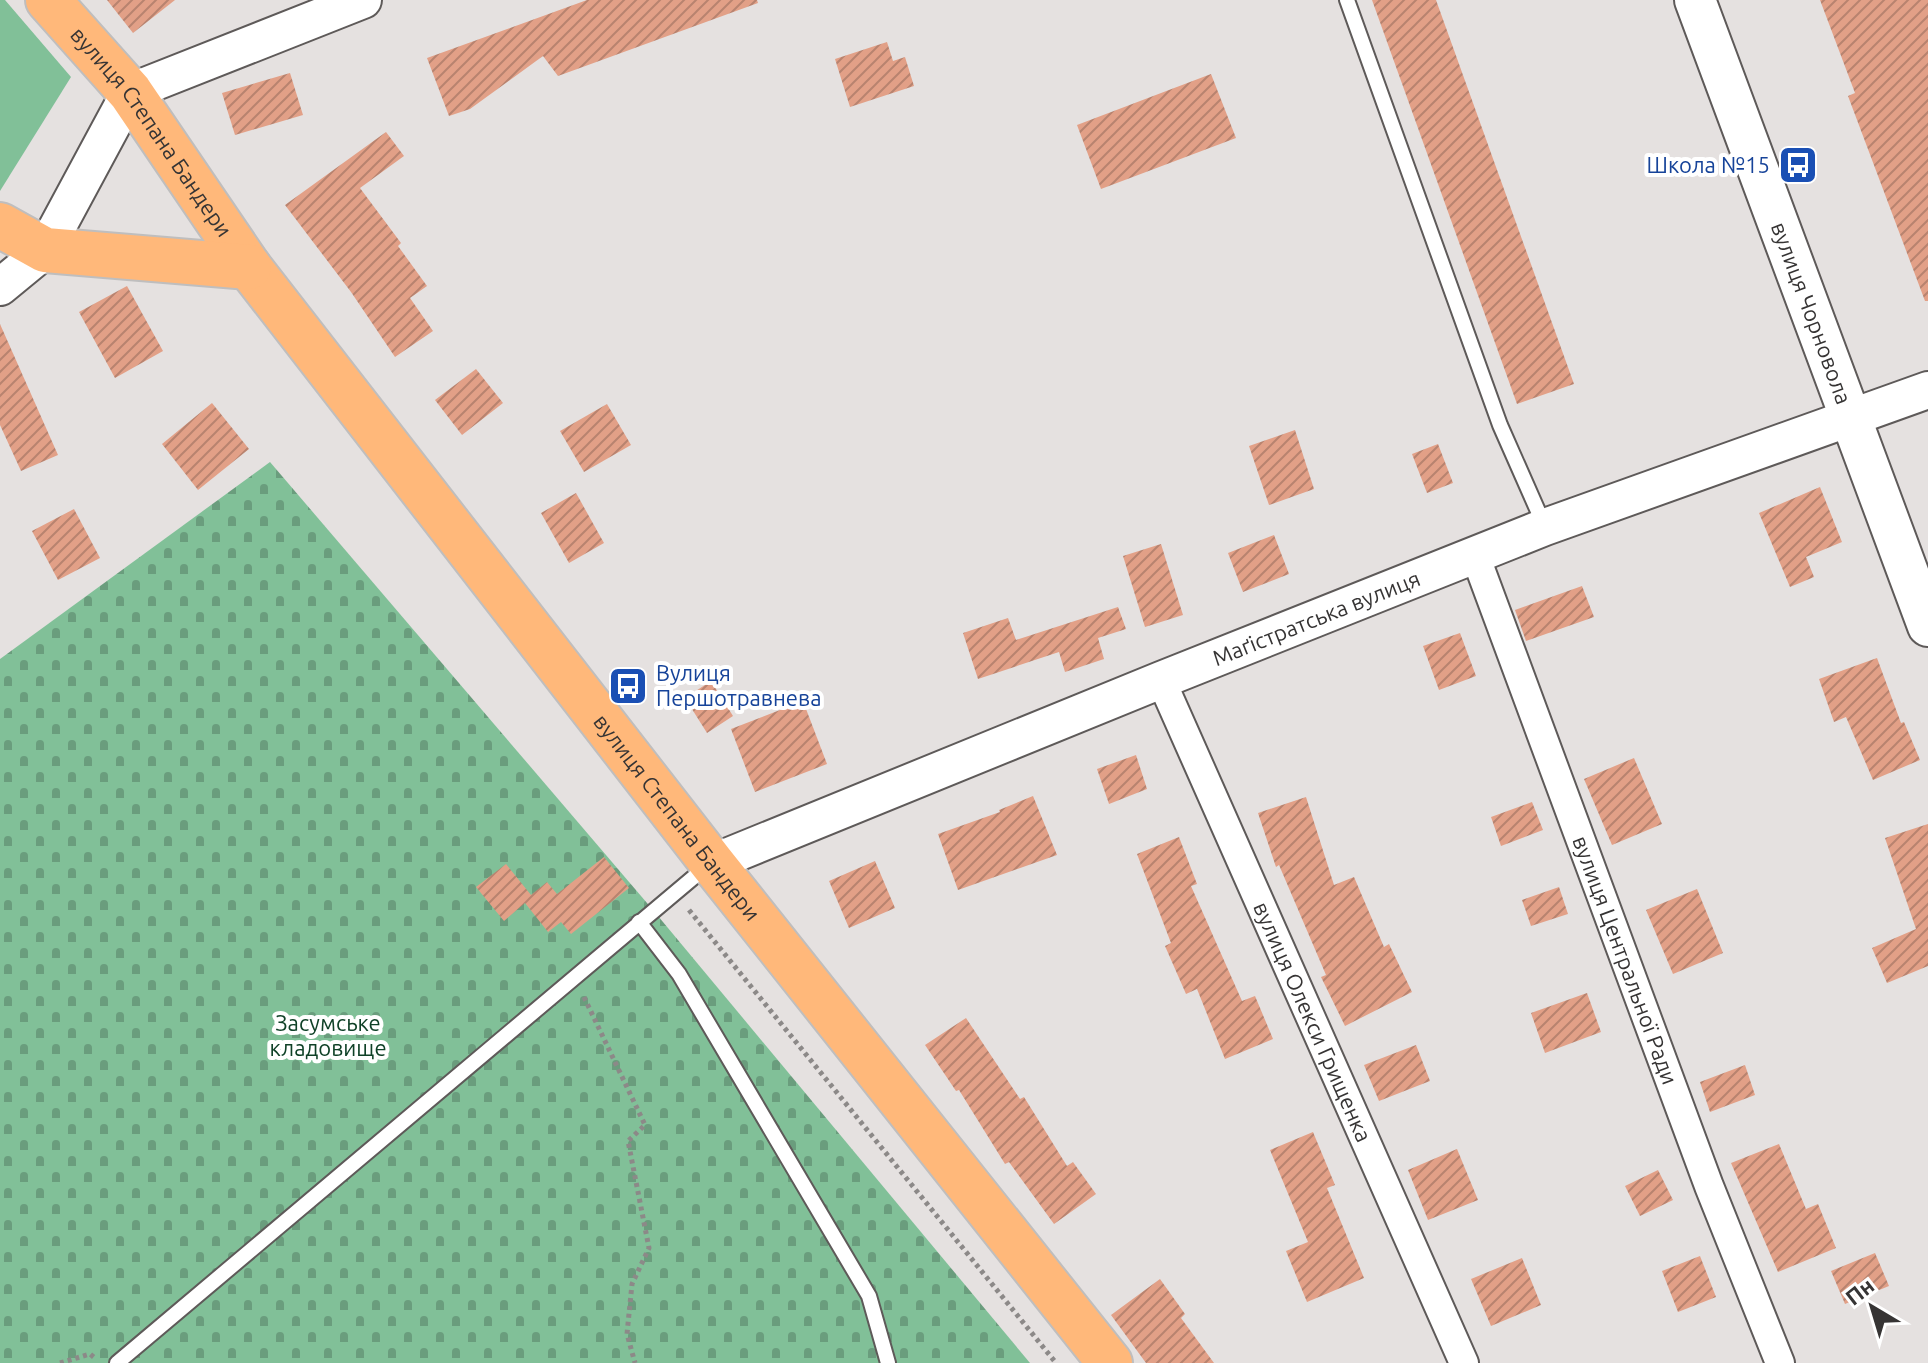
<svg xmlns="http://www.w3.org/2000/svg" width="1928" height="1363" font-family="Ubuntu,sans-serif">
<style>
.cemetery{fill:url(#cemetery-stones)}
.green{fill:#81c098}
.building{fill:url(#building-hatch)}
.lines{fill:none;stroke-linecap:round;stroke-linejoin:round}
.service-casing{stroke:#5e5a59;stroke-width:18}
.minor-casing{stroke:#5e5a59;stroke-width:32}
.tertiary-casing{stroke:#5e5a59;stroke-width:40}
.secondary-casing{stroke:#5e5a59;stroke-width:44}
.primary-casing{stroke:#bfbebe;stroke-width:48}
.path{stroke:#8c8988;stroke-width:5;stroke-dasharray:4 4;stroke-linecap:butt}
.service{stroke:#fff;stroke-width:14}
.minor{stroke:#fff;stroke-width:28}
.tertiary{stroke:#fff;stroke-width:36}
.secondary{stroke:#fff;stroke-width:40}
.primary{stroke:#ffb87a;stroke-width:44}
.labels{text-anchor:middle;stroke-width:8;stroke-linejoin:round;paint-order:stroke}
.street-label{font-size:22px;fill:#363434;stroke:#fff}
.transit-label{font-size:22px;fill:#164399;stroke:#fff;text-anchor:end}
.park-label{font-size:22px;fill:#0f4127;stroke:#fff}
</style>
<defs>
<pattern id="cemetery-stones" width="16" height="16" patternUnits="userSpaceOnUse" patternTransform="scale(2)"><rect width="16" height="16" fill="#81c098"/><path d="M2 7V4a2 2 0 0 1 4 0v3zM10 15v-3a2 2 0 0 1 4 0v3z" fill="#6a9d7d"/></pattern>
<pattern id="building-hatch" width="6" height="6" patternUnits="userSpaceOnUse" patternTransform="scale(2)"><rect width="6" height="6" fill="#e2a087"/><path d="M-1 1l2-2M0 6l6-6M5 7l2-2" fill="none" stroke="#b8836f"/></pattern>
</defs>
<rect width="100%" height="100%" fill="#e5e1e0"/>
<!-- cemetery -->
<polygon class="cemetery" points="270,462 653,910 1030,1363 0,1363 0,659"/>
<!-- green -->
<polygon class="green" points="0,0 5,0 71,77 0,191"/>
<!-- building -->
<g class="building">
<polygon points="107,0 175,0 133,33"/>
<polygon points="587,0 757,0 758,3 558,76 543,56 470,109 449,116 427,58"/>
<polygon points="1372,0 1436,0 1574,384 1517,404"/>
<polygon points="1820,0 1928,0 1928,301 1925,301 1848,96 1855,93"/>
<polygon points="887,42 893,61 905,57 914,86 850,107 835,59"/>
<polygon points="290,73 303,115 235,135 222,93"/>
<polygon points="1211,74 1236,138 1101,189 1077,125"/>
<polygon points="386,132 404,156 360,188 401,243 398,246 427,286 410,298 433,331 395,357 351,292 285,205"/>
<polygon points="127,286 163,351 115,378 79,312"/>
<polygon points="0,324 58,455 21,471 0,425"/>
<polygon points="476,369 503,403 462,435 435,400"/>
<polygon points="212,403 249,449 198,490 162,444"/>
<polygon points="607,404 631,445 584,472 560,431"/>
<polygon points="1295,430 1314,489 1269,505 1249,446"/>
<polygon points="1438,444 1453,483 1427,493 1412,454"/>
<polygon points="1820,487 1842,542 1806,557 1814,577 1790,587 1759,513"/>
<polygon points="576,493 604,543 569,563 541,513"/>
<polygon points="74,509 100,558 58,580 32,531"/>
<polygon points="1274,535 1289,574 1243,592 1228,553"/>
<polygon points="1161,544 1183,615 1145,627 1123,556"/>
<polygon points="1582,586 1594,617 1526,641 1515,610"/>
<polygon points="1118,607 1126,629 1098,638 1104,659 1065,672 1059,652 978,679 963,633 1008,618 1016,640"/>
<polygon points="1460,633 1476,676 1439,690 1423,646"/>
<polygon points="1877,658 1901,723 1904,722 1920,760 1873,780 1846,717 1834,722 1819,679"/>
<polygon points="711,681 733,716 707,733 685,698"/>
<polygon points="803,701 827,764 755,792 731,729"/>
<polygon points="1136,755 1147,789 1109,804 1097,769"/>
<polygon points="1634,758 1662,824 1612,845 1584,779"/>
<polygon points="1033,796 1057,855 958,890 938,834 1000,812 999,810"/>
<polygon points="1306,797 1334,885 1354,877 1384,947 1389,944 1412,992 1345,1026 1321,977 1326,975 1279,865 1276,867 1258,813"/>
<polygon points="1532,802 1543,830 1501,846 1491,817"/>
<polygon points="1928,824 1928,966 1887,983 1872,948 1916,929 1885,838"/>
<polygon points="1179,837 1197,884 1191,886 1242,1001 1255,996 1273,1039 1225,1059 1197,989 1186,994 1165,946 1171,943 1137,854"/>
<polygon points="604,857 629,888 571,934 561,922 548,932 525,903 504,921 476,887 506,864 531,895 547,882 557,894"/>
<polygon points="875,861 895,908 849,928 829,881"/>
<polygon points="1559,887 1568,914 1531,926 1522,900"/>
<polygon points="1697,889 1723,953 1673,974 1646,910"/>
<polygon points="1587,993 1601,1032 1545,1053 1531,1013"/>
<polygon points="966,1018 1020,1099 1024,1097 1067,1166 1073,1162 1096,1194 1054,1224 1009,1162 1005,1164 959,1090 956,1091 925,1045"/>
<polygon points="1416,1045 1430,1081 1379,1101 1364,1065"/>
<polygon points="1745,1065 1755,1095 1710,1112 1700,1082"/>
<polygon points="1313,1132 1335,1185 1327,1188 1364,1278 1307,1302 1286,1251 1308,1242 1270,1150"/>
<polygon points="1779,1144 1806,1209 1818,1204 1836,1248 1778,1272 1731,1163"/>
<polygon points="1457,1149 1478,1200 1428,1220 1408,1170"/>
<polygon points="1658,1170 1673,1200 1640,1216 1625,1186"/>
<polygon points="1875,1253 1889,1286 1845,1304 1831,1271"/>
<polygon points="1700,1256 1716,1297 1678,1312 1662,1271"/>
<polygon points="1522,1258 1541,1305 1491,1326 1471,1279"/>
<polygon points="1160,1279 1185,1314 1181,1318 1214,1363 1146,1363 1111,1315"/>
</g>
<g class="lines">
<defs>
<g id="service">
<polyline points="1347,0 1500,425 1545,527"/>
<polyline points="639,922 679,974 869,1296 888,1363"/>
<polyline points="117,1363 707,866"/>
</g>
<g id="minor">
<path id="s1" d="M1475 555 1709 1186 1780 1363"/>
<path id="s2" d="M1161 680 1464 1363"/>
</g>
<g id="tertiary">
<polyline points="0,287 45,250 130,92 363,0"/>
<path id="s3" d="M712 863 1161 680 1545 527 1928 390"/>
</g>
<g id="secondary">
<path id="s4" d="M1695 0 1928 626"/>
</g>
<g id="primary">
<path id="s5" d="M48 0 130 92 249 267 712 863 1110 1363"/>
<polyline points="0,225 45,250 249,267"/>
</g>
</defs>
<!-- service casing -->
<use href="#service" class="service-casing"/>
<!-- minor casing -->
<use href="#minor" class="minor-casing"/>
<!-- tertiary casing -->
<use href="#tertiary" class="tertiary-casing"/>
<!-- secondary casing -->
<use href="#secondary" class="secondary-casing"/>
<!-- primary casing -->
<use href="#primary" class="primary-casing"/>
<!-- path -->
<g class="path">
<polyline points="689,910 1056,1363"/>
<polyline points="584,997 645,1125 628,1141 649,1248 632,1284 627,1334 635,1363"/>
<polyline points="60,1363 90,1354 96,1359"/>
</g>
<!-- service -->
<use href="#service" class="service"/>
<!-- minor -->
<use href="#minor" class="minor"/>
<!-- tertiary -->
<use href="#tertiary" class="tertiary"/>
<!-- secondary -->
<use href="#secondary" class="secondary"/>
<!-- primary -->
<use href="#primary" class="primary"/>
</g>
<!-- icons -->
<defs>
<symbol id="bus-square" viewBox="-11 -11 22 22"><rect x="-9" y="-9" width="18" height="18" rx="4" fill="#1a4fb4" stroke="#fff"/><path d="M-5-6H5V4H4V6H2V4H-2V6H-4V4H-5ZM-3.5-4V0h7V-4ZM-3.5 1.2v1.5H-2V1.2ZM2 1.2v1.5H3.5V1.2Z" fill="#fff"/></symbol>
</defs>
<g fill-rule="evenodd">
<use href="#bus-square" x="1776" y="143" width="44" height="44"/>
<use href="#bus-square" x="606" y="664" width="44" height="44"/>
</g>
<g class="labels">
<!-- street labels -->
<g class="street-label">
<text dy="8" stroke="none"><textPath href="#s5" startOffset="168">вулиця Степана Бандери</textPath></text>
<text dy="8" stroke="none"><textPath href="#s4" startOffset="334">вулиця Чорновола</textPath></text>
<text dy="8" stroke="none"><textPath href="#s3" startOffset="652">Маґістратська вулиця</textPath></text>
<text dy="8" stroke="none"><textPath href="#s5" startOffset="1032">вулиця Степана Бандери</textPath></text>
<text dy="8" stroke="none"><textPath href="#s1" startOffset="432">вулиця Центральної Ради</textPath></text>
<text dy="8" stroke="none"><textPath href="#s2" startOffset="374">вулиця Олекси Грищенка</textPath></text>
</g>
<!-- transit labels -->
<g class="transit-label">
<text x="1770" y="173">Школа №15</text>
<text x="656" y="681" text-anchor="start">Вулиця<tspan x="656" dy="25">Першотравнева</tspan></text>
</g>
<!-- park labels -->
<g class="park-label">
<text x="328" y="1031">Засумське<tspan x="328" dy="25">кладовище</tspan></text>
</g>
</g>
<!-- north arrow -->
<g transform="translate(1872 1307) rotate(322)" stroke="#ffffff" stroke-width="6" paint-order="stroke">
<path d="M0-6L14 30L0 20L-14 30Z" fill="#363434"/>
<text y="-12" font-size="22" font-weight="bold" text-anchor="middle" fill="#363434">Пн</text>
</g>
</svg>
